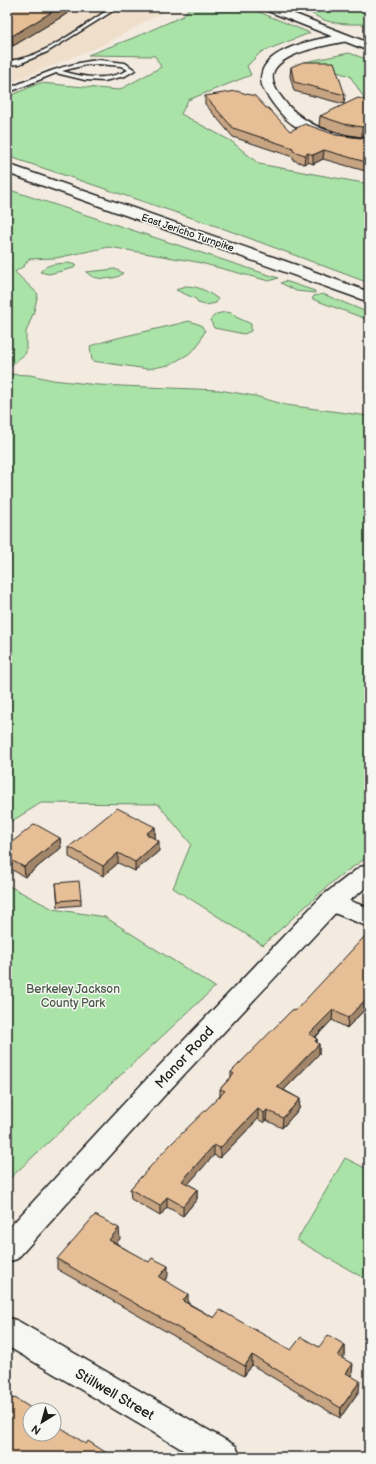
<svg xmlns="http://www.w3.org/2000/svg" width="376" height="1464" font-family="'Balsamiq Sans',sans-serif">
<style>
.built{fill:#efdeca}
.green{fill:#aae3a7;stroke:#638062}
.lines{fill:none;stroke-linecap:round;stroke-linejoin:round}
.service-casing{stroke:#1c1c1c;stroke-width:3}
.minor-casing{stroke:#1c1c1c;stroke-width:3}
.tertiary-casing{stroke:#1c1c1c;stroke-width:3}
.primary-casing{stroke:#1c1c1c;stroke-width:3}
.service{fill:#f6f6f2;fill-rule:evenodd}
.minor{fill:#f6f6f2;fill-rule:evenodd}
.tertiary{fill:#f6f6f2;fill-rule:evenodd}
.primary{fill:#f6f6f2;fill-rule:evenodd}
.wall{fill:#c7a482;stroke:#1c1c1c}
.shaded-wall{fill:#a2866a;stroke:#1c1c1c}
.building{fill:#e7bf97;stroke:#1c1c1c}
.labels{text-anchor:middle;stroke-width:3;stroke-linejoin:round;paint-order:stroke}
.far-street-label{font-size:10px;fill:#1c1c1c;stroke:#f6f6f2}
.park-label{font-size:12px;fill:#475846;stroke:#f6f6f2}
.near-street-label{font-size:14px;fill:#1c1c1c;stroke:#f6f6f2}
</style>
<rect width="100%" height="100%" fill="#f3ebe0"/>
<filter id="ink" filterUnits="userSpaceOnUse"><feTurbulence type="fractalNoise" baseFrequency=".025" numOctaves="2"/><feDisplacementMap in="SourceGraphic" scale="8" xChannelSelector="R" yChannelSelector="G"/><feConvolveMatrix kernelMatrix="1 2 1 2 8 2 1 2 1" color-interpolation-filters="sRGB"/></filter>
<g filter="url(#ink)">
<!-- built -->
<polygon class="built" points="7,7 172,7 105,44 7,84"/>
<!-- green -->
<g class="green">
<polygon points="190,7 247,7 310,33 261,52 247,66 251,75 188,100 181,114 231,141 259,164 369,184 369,283 222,228 7,156 7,97 40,83 119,90 161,67 155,56 88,55 133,38 183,16"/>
<path d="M304 7H369V24C343 24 324 26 304 7Z"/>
<polygon points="349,53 369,60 369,102 366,101 350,76 305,62"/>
<polygon points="7,189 278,278 269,281 197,262 109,247 56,258 29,259 24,266 15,272 38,294 34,311 26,332 26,353 7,369"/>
<path d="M68 263 76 265 74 268 49 274 40 272C47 263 57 264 68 263Z"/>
<path d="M115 269 123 273C118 280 99 280 91 276 89 275 88 273 86 272Z"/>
<polygon points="285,281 315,291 315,293 296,291 281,283"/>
<path d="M185 286C199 286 207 291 218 299L216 303 206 305 198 303 196 299 176 290Z"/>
<polygon points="323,294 369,313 369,320 312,299 314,296"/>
<polygon points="226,312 232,313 236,317 251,324 251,331 244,334 214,328 210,320 216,314"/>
<path d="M189 321 201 325 205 331 197 347 187 355 169 365 148 369 92 361 90 346C123 335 156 330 189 321Z"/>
<polygon points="7,374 30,375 53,380 98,385 219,390 255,396 286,405 369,416 369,856 338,877 263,945 173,888 191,844 158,804 41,803 7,824"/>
<polygon points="7,885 53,909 105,917 215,987 7,1181"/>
<polygon points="345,1158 369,1170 369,1281 297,1240"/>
</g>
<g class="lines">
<defs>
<g id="service">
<path d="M98 7H111L116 9 47 52 19 64 7 65V61C42 59 79 28 108 10Z"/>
<path d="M99 60 125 63 135 70 125 76 104 81 85 80 56 73 7 93V89C37 76 66 63 99 60ZM99 64 121 66 128 70C107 81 85 78 62 71L85 65Z"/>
</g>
<g id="minor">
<path d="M344 34 348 35 350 38 348 41C328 45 287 51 275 69 270 77 274 87 279 94 300 125 333 136 369 139V147C342 145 307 138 286 119 279 112 273 104 267 95 258 82 259 69 272 58 291 43 321 39 344 34Z"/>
<polygon points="331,894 369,908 369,927 322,908 319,902 322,896"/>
<polygon points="7,1317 18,1321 236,1446 240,1457 195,1457 7,1346"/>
</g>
<polygon id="tertiary" points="369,865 369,885 340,908 163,1097 17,1259 7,1262 7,1230 143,1083 322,896 360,867"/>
<g id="primary">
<polygon points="261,7 277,7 369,43 369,51 263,9"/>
<polygon points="7,164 299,266 369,292 369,302 7,173"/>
</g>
</defs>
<!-- service casing -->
<use href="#service" class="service-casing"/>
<!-- minor casing -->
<use href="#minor" class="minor-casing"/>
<!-- tertiary casing -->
<use href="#tertiary" class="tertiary-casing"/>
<!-- primary casing -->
<use href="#primary" class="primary-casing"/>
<!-- service -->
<use href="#service" class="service"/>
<!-- minor -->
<use href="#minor" class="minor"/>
<!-- tertiary -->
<use href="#tertiary" class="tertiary"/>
<!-- primary -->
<use href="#primary" class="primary"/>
</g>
<!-- wall -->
<g class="wall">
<polygon points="7,7 68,7 68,13 13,46 7,45"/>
<polygon points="291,67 345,95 344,104 294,91 290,76"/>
<polygon points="205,96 266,108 290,131 336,135 369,139 369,172 323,159 313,164 308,162 304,164 293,160 293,157 233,137 205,104"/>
<polygon points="369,101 362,137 343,134 319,126 320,116"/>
<polygon points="155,827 155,837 153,838 159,851 135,871 118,863 103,876 69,857 69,847"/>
<polygon points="60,838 61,848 25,877 7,867 7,846"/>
<polygon points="56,883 81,899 81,905 58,907"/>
<polygon points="369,939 369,1005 347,1028 332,1020 315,1038 317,1039 317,1042 319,1044 319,1054 284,1090 300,1099 299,1109 282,1128 266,1120 264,1123 258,1119 220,1158 214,1155 188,1184 197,1189 197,1199 183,1216 167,1207 160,1216 131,1199 130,1189 220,1096 220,1089 231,1077 231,1072 295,1011"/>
<polygon points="120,1239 116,1243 168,1276 164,1281 188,1303 214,1318 291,1350 345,1345 345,1355 342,1358 352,1374 351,1375 359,1391 340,1418 252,1365 244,1376 57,1269 57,1259"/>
</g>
<!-- shaded-wall -->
<g class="shaded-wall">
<polygon points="60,7 68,7 68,13 13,46 12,36"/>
<polygon points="369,124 369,133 362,137 362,127"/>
<polygon points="324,150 323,159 313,164 313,155"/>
<polygon points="308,153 308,162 304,164 305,155"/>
<polygon points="155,827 155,837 146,844 146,834"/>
<polygon points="60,838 61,848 25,877 24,867"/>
<polygon points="159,841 159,851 135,871 135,862"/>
<polygon points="118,853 118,863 103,876 103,866"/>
<polygon points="369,996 369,1005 347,1028 348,1018"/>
<polygon points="333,1010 332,1020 308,1044 309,1034"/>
<polygon points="317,1039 317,1046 319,1044 319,1054 277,1097 277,1087"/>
<polygon points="300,1099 299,1109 282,1128 283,1118"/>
<polygon points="258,1109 258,1119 220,1158 220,1148"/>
<polygon points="267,1110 266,1120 264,1123 264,1113"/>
<polygon points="214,1145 214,1155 182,1191 182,1181"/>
<polygon points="197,1189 197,1199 183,1216 183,1206"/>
<polygon points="167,1197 167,1207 160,1216 160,1206"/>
<polygon points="119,1228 120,1239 110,1250 109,1240"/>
<polygon points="168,1266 168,1276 159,1288 159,1277"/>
<polygon points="188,1294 188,1304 183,1301"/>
<polygon points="345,1345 345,1355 337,1366 338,1356"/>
<polygon points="252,1355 252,1365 244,1376 245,1366"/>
<polygon points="353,1364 352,1374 346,1383 346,1373"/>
<polygon points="360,1381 359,1391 340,1418 341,1408"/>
</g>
<!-- building -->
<g class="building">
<polygon points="7,7 60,7 12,36 7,35"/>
<polygon points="303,62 334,62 345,95 294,82 291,67"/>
<polygon points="236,91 255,96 266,108 268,108 290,131 305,124 336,135 369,139 369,163 324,150 313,155 308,153 305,155 293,151 293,148 233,128 205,96"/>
<polygon points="358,98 369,101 369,124 362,127 344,124 320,116"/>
<polygon points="117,808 155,827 146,834 159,841 135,862 118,853 103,866 69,847"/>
<polygon points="35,824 60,838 24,867 7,858 7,846"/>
<polygon points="79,881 81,899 58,901 56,883"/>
<polygon points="364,937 369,939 369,996 348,1018 333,1010 309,1034 317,1039 315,1041 319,1044 277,1087 300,1099 283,1118 267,1110 264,1113 258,1109 220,1148 214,1145 182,1181 197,1189 183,1206 167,1197 160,1206 130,1189 169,1146 225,1091 220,1089 234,1074 231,1072 292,1010 295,1011"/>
<polygon points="95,1215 119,1228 109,1240 149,1262 152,1258 168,1266 159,1277 188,1294 183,1301 214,1318 220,1310 291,1350 301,1337 319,1347 328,1335 345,1345 338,1356 353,1364 346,1373 360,1381 341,1408 252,1355 245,1366 57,1259"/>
<polygon points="7,1395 14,1399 15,1398 34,1410 30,1410 30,1434 54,1434 54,1423 86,1444 88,1441 113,1457 7,1457"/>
</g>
</g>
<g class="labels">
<!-- far-street labels -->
<g class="far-street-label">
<text transform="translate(188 232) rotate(19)" y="4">East Jericho Turnpike</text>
</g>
<!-- park labels -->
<g class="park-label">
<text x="73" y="993">Berkeley Jackson<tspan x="73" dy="14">County Park</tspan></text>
</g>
<!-- near-street labels -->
<g class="near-street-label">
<text transform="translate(184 1057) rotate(-47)" y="5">Manor Road</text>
<text transform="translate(115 1394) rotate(30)" y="5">Stillwell Street</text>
</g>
</g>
<!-- margin -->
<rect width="376" height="1464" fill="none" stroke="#f6f6f2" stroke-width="24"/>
<rect x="12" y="12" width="352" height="1440" fill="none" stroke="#1c1c1c" stroke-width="1.5" filter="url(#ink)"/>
<!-- north arrow -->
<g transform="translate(42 1422) rotate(217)"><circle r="19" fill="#f6f6f2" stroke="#9f9f9c"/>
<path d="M0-3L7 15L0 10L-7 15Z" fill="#1c1c1c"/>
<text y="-6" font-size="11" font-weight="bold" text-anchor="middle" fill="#1c1c1c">N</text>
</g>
</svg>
